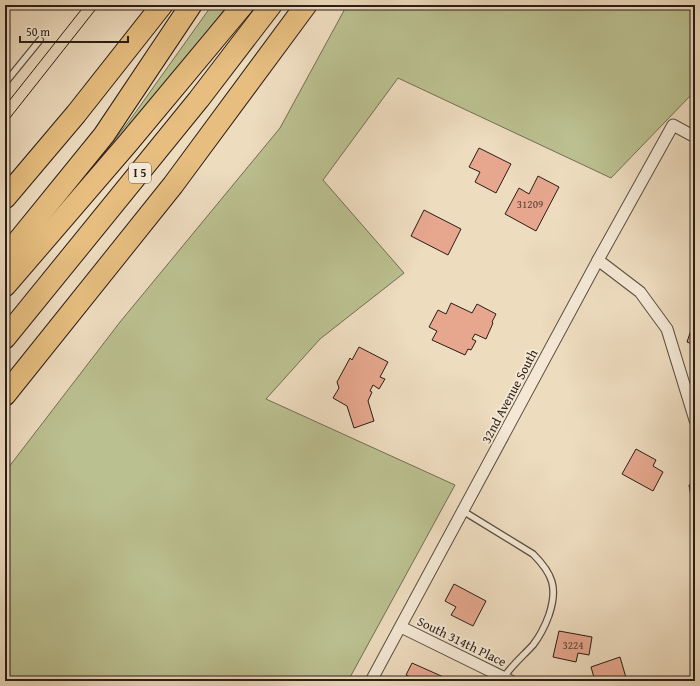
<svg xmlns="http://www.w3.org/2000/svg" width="700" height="686" font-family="'Gentium Book Plus',serif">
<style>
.green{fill:#bbc090;stroke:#726e53}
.building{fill:#e6a78e;stroke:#2a1d16}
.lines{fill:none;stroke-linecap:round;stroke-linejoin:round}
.service-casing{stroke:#5b4d40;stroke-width:8}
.minor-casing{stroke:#5b4d40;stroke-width:13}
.motorway-casing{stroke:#2a1d16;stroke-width:23}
.service{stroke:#f4e8d5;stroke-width:5.5}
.minor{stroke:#f4e8d5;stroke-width:11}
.motorway{stroke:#e7be80;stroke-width:21}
.tram{stroke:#2a1d16;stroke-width:1}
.labels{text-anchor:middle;stroke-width:4;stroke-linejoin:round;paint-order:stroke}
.number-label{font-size:11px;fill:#594034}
.shield{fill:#f4e8d5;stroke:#675a4f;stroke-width:1}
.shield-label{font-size:12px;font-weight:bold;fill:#2a1d16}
.street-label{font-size:13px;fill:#2a1d16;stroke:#f4e8d5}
</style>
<rect width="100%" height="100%" fill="#eedcbf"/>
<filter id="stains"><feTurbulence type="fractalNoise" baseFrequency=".005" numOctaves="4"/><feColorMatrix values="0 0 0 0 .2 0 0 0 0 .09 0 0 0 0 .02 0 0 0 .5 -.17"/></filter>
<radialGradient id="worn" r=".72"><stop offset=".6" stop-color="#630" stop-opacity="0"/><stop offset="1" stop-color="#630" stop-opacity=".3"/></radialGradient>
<!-- green -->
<g class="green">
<polygon points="212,5 228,5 199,42 62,207 130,120"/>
<polygon points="347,5 695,5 695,92 692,94 611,178 398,78 323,180 404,273 320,339 266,399 455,485 348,681 5,681 5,472 120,322 280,128"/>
</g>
<!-- building -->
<g class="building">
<polygon points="479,148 511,164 496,193 475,182 480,172 469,167"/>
<polygon points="538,176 559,187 536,231 505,214 519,188 529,194"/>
<polygon points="424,210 461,229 448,255 411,236"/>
<polygon points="451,303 472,313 477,304 496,314 492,322 493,323 486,339 475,334 472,339 476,341 471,350 468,349 465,355 432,340 437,331 429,327 438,310 446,314"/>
<polygon points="694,321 695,321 695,345 687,342"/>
<polygon points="359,347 388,362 380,377 385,379 379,389 373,385 370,391 372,392 368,401 374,421 354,428 347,406 333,398 339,388 337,382 350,358 352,360"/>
<polygon points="636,449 656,460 653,466 663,472 653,491 622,474"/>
<polygon points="695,483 695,501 692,502 689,485"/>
<polygon points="454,584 486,601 473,626 451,615 456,607 445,601"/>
<polygon points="559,631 592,637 589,655 578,653 576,662 553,657"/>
<polygon points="620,657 627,681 595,681 591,667"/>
<polygon points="412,663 448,679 447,681 414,681 415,679 406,675"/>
</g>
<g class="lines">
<defs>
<g id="service">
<polyline points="5,83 40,40"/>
<path d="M463 511 533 554C553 574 558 588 549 615 545 626 540 636 533 645 523 656 512 665 504 677"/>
</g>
<g id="minor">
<polyline points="598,260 640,292 667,329 695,420"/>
<polyline points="401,627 511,681"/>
<polyline points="371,681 598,260 673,125 695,137"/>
</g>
<g id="motorway">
<polyline points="5,198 76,114 162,5"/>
<polyline points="5,257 104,135 191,5"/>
<polyline points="5,286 128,143 243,5"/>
<polyline points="5,338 199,99 271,5"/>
<polyline points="5,395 173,185 306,5"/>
</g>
</defs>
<!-- service casing -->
<use href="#service" class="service-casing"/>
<!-- minor casing -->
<use href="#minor" class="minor-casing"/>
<!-- motorway casing -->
<use href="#motorway" class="motorway-casing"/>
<!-- service -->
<use href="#service" class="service"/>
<!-- minor -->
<use href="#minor" class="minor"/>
<!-- motorway -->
<use href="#motorway" class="motorway"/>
<!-- tram -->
<g class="tram">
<polyline points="5,106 85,5"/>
<polyline points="5,124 99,5"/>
</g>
</g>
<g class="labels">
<!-- number labels -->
<g class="number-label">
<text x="530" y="208">31209</text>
<text x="573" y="649">3224</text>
</g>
<!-- shield labels -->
<rect class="shield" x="129" y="163" width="22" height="20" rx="3"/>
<g class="shield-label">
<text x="140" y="177">I 5</text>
</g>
<!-- street labels -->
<g class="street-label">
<text transform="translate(509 396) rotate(-62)" y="5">32nd Avenue South</text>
<text transform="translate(462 641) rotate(26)" y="5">South 314th Place</text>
</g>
</g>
<!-- margin -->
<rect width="700" height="686" fill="none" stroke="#eedcbf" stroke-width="20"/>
<rect x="6" y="6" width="688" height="674" fill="none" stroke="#2a1d16" stroke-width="2"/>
<rect x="10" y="10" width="680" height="666" fill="none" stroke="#2a1d16"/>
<!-- scale -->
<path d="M20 36v6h108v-6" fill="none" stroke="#2a1d16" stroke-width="2"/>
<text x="26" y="36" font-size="12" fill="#2a1d16" stroke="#f4e8d5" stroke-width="3" paint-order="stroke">50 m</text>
<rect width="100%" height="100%" filter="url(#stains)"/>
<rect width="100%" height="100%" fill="url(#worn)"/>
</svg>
